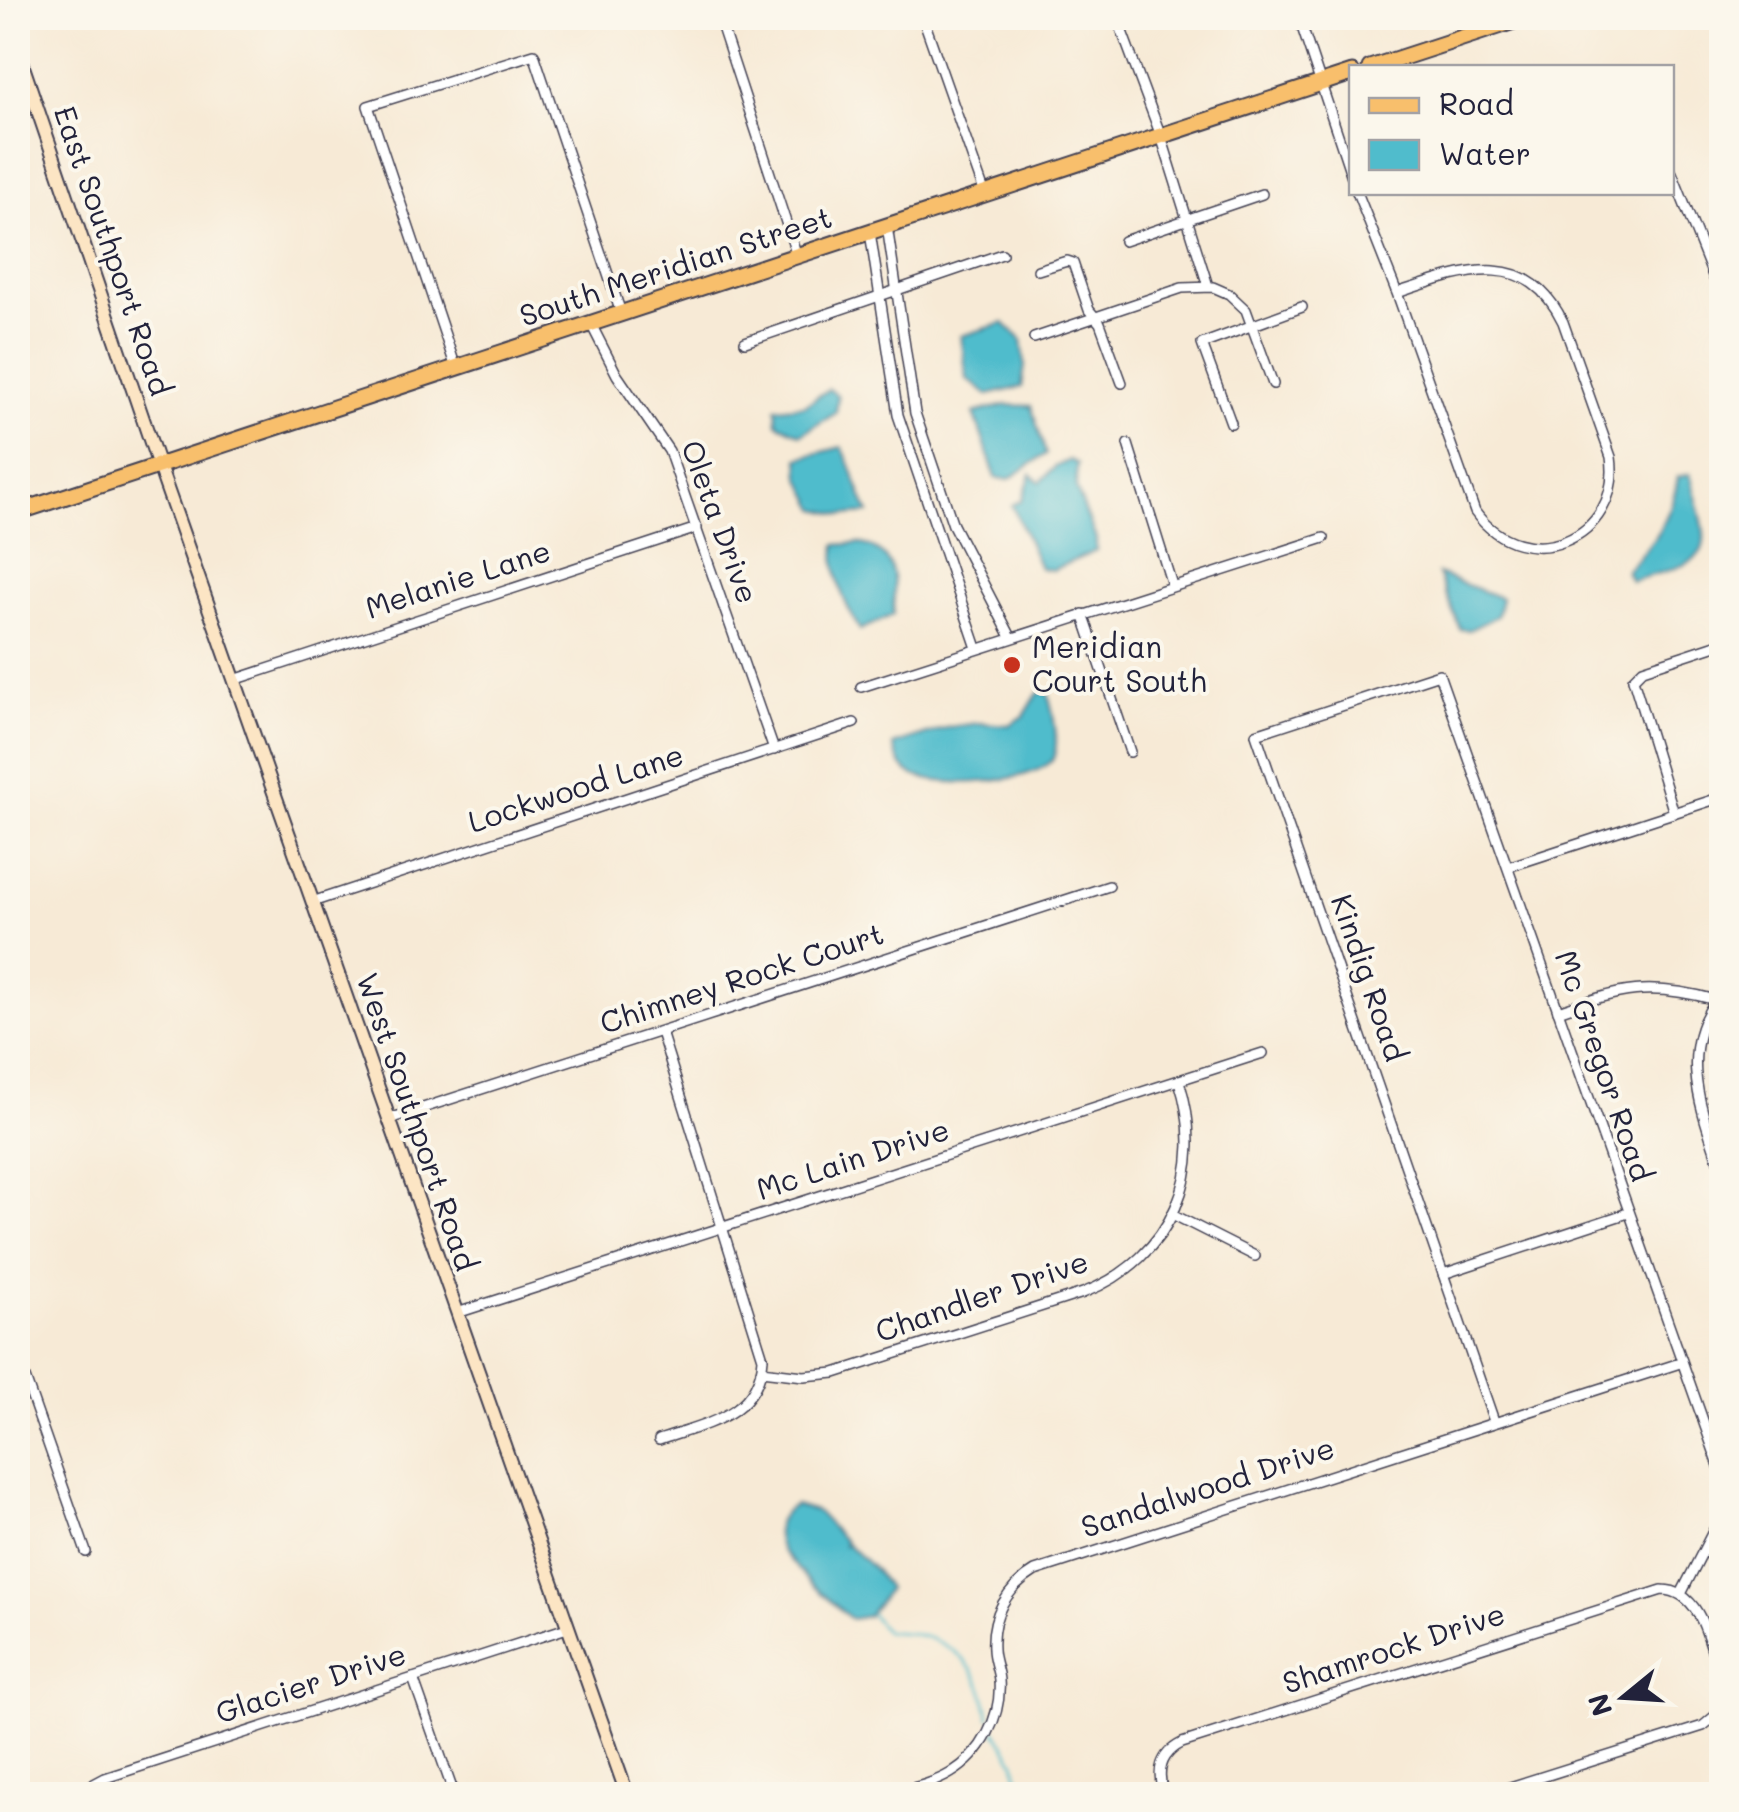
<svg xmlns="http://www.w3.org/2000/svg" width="1739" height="1812" font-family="Mali,sans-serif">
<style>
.water{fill:#50bccc;stroke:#396f84;stroke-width:2.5}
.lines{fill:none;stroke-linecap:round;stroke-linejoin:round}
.stream{stroke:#50bccc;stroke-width:2.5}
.street-casing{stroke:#424052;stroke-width:12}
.secondary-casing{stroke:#424052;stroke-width:16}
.primary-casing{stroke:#424052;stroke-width:19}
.street{stroke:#fff;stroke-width:9}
.secondary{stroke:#fce5c4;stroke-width:12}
.primary{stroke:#f8bf6c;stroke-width:15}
.poi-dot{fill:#c8321e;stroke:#fbf7ec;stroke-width:4}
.labels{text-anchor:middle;stroke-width:8;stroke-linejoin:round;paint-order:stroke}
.street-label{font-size:30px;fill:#22223b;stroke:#fbf7ec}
.poi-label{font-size:30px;fill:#22223b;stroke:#fbf7ec;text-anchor:start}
</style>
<rect width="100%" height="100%" fill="#fbf7ec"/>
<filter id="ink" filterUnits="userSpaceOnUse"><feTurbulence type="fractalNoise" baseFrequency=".01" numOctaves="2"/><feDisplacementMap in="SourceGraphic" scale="20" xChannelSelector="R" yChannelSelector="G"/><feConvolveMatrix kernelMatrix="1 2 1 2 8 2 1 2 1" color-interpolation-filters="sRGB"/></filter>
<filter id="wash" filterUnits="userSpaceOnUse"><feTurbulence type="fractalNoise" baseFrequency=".0048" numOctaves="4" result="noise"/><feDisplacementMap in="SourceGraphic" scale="40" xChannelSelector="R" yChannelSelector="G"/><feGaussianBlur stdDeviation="2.25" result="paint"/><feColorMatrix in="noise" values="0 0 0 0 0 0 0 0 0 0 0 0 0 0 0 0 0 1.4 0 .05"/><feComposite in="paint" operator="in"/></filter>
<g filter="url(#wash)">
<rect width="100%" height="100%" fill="#f7ead6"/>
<!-- water -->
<g class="water">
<polygon points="1004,323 1022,340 1025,365 1022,387 988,395 967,379 961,336"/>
<polygon points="829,389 838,396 836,413 801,434 777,423 776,408 805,405"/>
<polygon points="1006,405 1031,406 1046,454 1009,479 996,478 974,413"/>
<path d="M842 447C853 468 858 491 869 513L842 515 817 509 800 477 799 458Z"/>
<polygon points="1070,460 1077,464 1076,488 1096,539 1096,551 1052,570 1040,568 1012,505 1022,500 1031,474 1040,482 1055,467"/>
<path d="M1690 474C1712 557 1719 558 1631 581L1626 571C1654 542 1672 517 1678 477Z"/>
<path d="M858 543C898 551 895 581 893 615L860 630C844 603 832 576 836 545Z"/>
<polygon points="1438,574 1501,598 1497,616 1469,630 1460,629"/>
<path d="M1038 693H1048C1052 707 1062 750 1051 761 1030 784 933 790 908 772 900 766 896 754 893 745L949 727 979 723 1009 725 1024 716Z"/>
<path d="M795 1505 816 1511 846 1543 843 1546 847 1544 876 1571 888 1589 868 1616 851 1619 812 1585 781 1550C773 1533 776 1514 795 1505Z"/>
</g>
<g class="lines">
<!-- stream -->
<g class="stream">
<path d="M871 1614 885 1631C896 1633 907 1632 917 1635 960 1644 984 1676 989 1718"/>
<polyline points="995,1730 1015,1762 1018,1778 1028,1787 1028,1794"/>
</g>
</g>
</g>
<g filter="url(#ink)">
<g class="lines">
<defs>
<g id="street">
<polyline points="719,18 797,256"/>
<polyline points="923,18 985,194"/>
<polyline points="1117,18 1161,136 1208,286"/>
<polyline points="1299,18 1352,177"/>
<polyline points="1672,173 1722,298"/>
<path d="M1357 192 1397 293 1475 512C1524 579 1623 540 1611 457L1563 322C1526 245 1460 272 1397 293"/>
<polyline points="887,226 915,413 953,525 1011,637"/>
<polyline points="870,232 898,415 977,648"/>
<polyline points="1124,241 1262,194"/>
<polyline points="1038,270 1067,261 1073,263 1089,310 1100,323 1122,383"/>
<polyline points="591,324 617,375 669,451 774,750"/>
<polyline points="1034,338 1182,288 1213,287 1229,294 1246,310 1273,384"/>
<polyline points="745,342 1002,254"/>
<polyline points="456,368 368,106 534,54 621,313"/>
<polyline points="1231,423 1202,344 1302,307"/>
<polyline points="1128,444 1172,585"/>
<polyline points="1083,614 1130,752"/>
<polyline points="234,680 697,528"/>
<polyline points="861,687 1324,538"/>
<polyline points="1674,813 1633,679 1643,669 1722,643"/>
<polyline points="1508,867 1722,797"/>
<polyline points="312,902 854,723"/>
<path d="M1722 993C1674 1048 1702 1111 1722 1172"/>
<path d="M1558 1011C1621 989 1649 982 1716 1000"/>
<polyline points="389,1119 1109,886"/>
<polyline points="1172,1214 1255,1256"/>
<polyline points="1443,1274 1628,1213"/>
<polyline points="457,1313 1263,1053"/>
<polyline points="18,1358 86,1552"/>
<path d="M761 1371 804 1376 835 1373 1083 1293C1173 1258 1208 1170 1179 1081"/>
<polyline points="1494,1421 1256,734 1439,674 1722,1474"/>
<path d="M659 1440C705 1424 759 1416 763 1358L661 1032"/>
<polyline points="1681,1594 1722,1514"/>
<polyline points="413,1678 454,1794"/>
<polyline points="75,1794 105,1778 567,1628"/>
<path d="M892 1794C912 1788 933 1784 951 1773 982 1754 1002 1717 999 1680 998 1669 993 1659 993 1649 991 1615 1007 1588 1035 1571L1680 1363"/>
<path d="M1164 1794C1156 1772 1160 1754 1182 1743L1662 1590C1704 1590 1710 1650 1722 1682"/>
<polyline points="1488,1794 1703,1726 1722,1710"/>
</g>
<polyline id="secondary" points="18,52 159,466 627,1794"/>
<g id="primary">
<polyline points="1370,68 1523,18"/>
<polyline points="18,512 1352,73"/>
</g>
</defs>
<!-- street casing -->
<use href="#street" class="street-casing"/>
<!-- secondary casing -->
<use href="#secondary" class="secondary-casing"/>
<!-- primary casing -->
<use href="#primary" class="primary-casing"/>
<!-- street -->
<use href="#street" class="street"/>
<!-- secondary -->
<use href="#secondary" class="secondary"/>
<!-- primary -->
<use href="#primary" class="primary"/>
</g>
</g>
<!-- markers -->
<circle class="poi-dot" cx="1012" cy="665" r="10"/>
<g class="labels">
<!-- street labels -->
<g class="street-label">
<text transform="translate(112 251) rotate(71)" y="10">East Southport Road</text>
<text transform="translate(676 267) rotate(-18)" y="10">South Meridian Street</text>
<text transform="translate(719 522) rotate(70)" y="10">Oleta Drive</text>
<text transform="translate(458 580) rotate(-18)" y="10">Melanie Lane</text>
<text transform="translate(576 789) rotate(-18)" y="10">Lockwood Lane</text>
<text transform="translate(1368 978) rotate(71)" y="10">Kindig Road</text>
<text transform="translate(742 979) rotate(-18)" y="10">Chimney Rock Court</text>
<text transform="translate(1603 1066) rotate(71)" y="10">Mc Gregor Road</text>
<text transform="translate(416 1122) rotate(71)" y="10">West Southport Road</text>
<text transform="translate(853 1160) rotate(-18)" y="10">Mc Lain Drive</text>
<text transform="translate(982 1297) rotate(-19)" y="10">Chandler Drive</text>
<text transform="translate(1208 1488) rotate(-18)" y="10">Sandalwood Drive</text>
<text transform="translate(1394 1649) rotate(-18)" y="10">Shamrock Drive</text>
<text transform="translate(311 1684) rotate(-18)" y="10">Glacier Drive</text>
</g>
<!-- poi labels -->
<g class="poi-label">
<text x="1032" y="658">Meridian<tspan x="1032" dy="34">Court South</tspan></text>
</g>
</g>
<!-- margin -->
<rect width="1739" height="1812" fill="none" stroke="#fbf7ec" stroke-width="60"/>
<!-- legend -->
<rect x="1349" y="65" width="325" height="130" fill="#fbf7ec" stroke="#a4a2a5" stroke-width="2.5"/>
<rect x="1369" y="98" width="50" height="15" fill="#f8bf6c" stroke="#a4a2a5" stroke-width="2.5"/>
<text x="1439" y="115" font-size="30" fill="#22223b">Road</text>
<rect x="1369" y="140" width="50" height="30" fill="#50bccc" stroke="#a4a2a5" stroke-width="2.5"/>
<text x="1439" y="165" font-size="30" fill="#22223b">Water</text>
<!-- north arrow -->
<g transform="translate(1624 1697) rotate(252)" stroke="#fbf7ec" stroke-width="8" paint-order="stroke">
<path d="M0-8L18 38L0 25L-18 38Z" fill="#22223b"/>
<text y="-15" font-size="28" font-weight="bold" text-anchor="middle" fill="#22223b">N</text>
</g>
</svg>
